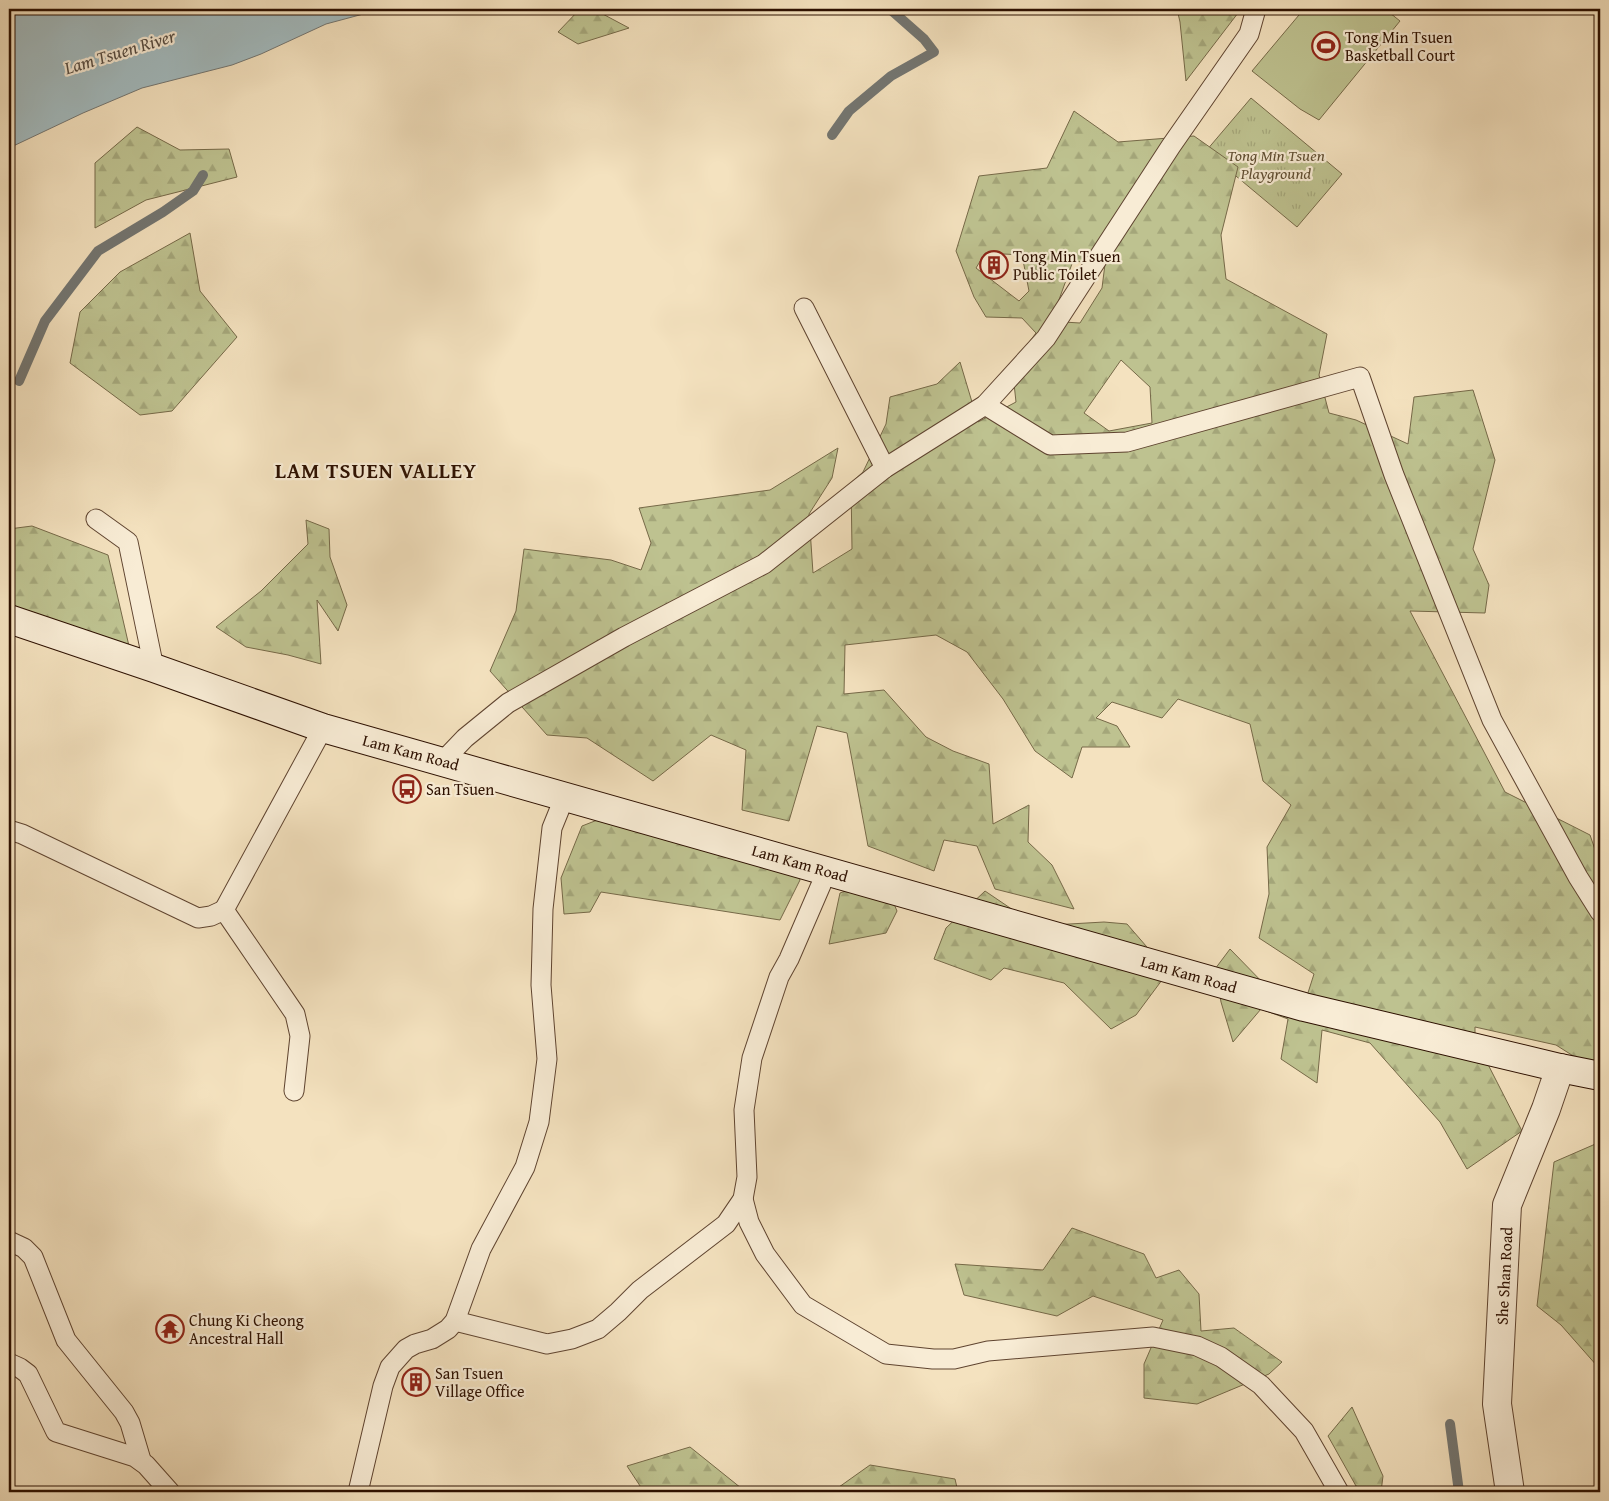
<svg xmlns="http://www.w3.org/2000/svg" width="1609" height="1501" font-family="'Gentium Book Plus',serif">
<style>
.grass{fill:url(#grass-tufts);stroke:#766948}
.forest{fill:url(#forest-firs);stroke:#766948;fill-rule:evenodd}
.pitch{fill:#bec290;stroke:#766948}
.water{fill:#a2babe;stroke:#737672}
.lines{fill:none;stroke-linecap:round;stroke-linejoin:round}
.stream{stroke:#737672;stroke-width:10}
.lane-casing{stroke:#5f4430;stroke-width:21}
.street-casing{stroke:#5f4430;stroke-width:30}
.secondary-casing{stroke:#2d1000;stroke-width:30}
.lane{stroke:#f8ecd5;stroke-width:19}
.street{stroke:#f8ecd5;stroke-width:28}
.secondary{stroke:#f8ecd5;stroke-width:28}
.labels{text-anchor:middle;stroke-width:4.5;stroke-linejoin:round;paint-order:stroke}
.poi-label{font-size:16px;fill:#2d1000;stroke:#f8ecd5;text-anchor:start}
.park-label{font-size:16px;font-style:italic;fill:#604e32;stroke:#f8ecd5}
.street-label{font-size:16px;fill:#2d1000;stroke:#f8ecd5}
.water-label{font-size:18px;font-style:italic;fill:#564c42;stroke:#f8ecd5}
.district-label{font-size:21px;font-weight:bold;letter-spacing:1px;fill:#2d1000;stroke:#f8ecd5}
</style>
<defs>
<pattern id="grass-tufts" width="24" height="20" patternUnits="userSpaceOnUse" patternTransform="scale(1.25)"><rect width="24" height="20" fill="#bec290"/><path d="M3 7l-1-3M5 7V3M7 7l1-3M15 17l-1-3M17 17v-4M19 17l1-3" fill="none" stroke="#a4a67a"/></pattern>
<pattern id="forest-firs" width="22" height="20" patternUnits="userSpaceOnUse" patternTransform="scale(1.25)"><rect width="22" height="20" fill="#bec290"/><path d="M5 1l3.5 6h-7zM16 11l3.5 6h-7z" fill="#a4a67a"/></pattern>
</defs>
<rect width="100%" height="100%" fill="#f4e2bf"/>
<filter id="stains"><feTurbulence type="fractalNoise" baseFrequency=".004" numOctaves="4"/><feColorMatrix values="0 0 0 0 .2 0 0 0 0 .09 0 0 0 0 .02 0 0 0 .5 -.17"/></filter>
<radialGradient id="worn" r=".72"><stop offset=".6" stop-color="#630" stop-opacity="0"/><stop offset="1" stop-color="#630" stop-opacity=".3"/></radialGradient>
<!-- grass -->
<polygon class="grass" points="1251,98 1342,174 1297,227 1206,151"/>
<!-- forest -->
<g class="forest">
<polygon points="1177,9 1235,9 1238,13 1186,81 1180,22"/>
<polygon points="579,10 599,12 629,28 578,44 558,32"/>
<path d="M1074 111 1118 142 1194 136 1238 167 1221 235 1226 279 1327 334 1319 375 1329 413 1356 420 1408 444 1414 397 1473 390 1495 460 1473 549 1489 585 1485 613 1410 611 1505 792 1590 835 1600 864V1073L1556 1045 1475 1027V1039L1522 1131 1467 1169 1440 1122 1370 1043 1322 1030 1317 1083 1281 1059 1288 1019 1261 1009 1233 1042 1221 1002 1215 969 1230 949 1268 988 1306 999 1314 974 1259 938 1269 894 1267 847 1291 805 1263 781 1250 724 1178 699 1162 718 1112 702 1096 718 1117 726 1130 747H1082L1072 778 1035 751 1003 699 967 652 936 635 845 645 844 694 884 690 926 737 953 751 989 764 993 824 1029 805 1028 842 1052 865 1074 909 995 889 977 846 944 840 934 871 868 846 847 733 817 726 789 821 742 810 746 750 711 735 653 781 587 738 547 735 490 671 516 611 524 549 611 560 641 570 651 543 639 508 770 490 838 448 832 478 809 514 813 573 852 549 851 483 863 472 886 424 890 397 937 384 960 362 978 422 1016 402 1012 365 1036 333 1022 318 986 317 974 297 956 251 979 176 1047 168ZM985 253 1022 255 1029 291 1019 301 976 268ZM1073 261 1105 264 1102 288 1080 323 1047 321 1056 308ZM1121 360 1150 387 1152 423 1109 431 1084 413Z"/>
<polygon points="137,127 180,150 229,149 237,177 146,200 95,228 95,163"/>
<polygon points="190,233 200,291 237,337 172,411 140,415 70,363 80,312 120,272"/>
<polygon points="306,520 329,529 330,557 347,605 338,631 317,600 321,664 288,655 246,647 216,627 261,591 308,544"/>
<polygon points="32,526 108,555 129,646 9,608 9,529"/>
<polygon points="605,817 794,852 800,880 780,920 601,892 590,912 564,914 561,878 582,826"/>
<polygon points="883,878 897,911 886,933 829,944 840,893"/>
<polygon points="985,891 1019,914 1052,925 1104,922 1127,924 1153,954 1165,976 1136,1015 1111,1029 1064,983 1004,968 991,980 934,959 946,928"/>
<polygon points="1600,1142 1600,1366 1598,1367 1561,1325 1537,1306 1554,1162"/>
<polygon points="1072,1228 1144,1254 1156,1278 1179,1270 1199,1294 1201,1331 1234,1328 1282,1362 1269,1374 1197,1404 1144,1398 1144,1364 1163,1320 1093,1296 1057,1316 964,1295 955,1264 1043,1270"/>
<polygon points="1352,1407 1383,1476 1381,1492 1371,1492 1356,1486 1328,1436"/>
<polygon points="690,1447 746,1492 644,1492 627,1466"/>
<polygon points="870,1465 955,1479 958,1492 832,1492"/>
</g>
<!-- pitch -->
<polygon class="pitch" points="1304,9 1385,9 1400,21 1319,120 1300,109 1252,71"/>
<!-- water -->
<polygon class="water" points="17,9 382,9 326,24 261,54 232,65 142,88 83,113 9,148 9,10"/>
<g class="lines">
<!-- stream -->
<g class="stream">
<polyline points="832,135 849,111 891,76 934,52 924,39 890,9"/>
<polyline points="19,381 45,321 98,251 163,212 193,191 203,175"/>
<polyline points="1450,1424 1459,1492"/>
</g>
<defs>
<g id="lane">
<polyline points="804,308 885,468"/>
<polyline points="985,405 1050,445 1127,442 1360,377 1394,475 1492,720 1578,877 1600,912"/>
<polyline points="96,519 128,542 154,668"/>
<polyline points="443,761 465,738 508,703 624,637 764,564 885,468 985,405 1046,338 1171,146 1249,34 1256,9"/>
<polyline points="9,830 22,834 198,918 211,916 224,910"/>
<polyline points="294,1091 300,1036 295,1014 224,910 323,728"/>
<polyline points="743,1199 749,1222 765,1254 803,1305 886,1354 933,1359 954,1359 988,1351 1153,1337 1197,1346 1221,1357 1261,1385 1304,1431 1339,1492"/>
<polyline points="9,1241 24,1248 33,1257 66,1340 124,1412 130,1423 141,1460"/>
<polyline points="455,1321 547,1344 572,1339 598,1329 618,1312 640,1290 726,1224 743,1199 747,1177 744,1110 752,1058 779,977 789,959 827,871"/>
<polyline points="9,1363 20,1368 28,1374 56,1432 135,1457 146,1465 170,1492"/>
<polyline points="358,1492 383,1386 390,1367 406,1349 415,1344 432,1339 448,1329 455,1321 481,1249 525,1167 539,1122 547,1059 541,985 543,909 552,828 565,796"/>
</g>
<polyline id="street" points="1510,1492 1497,1404 1507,1205 1546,1109 1560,1068"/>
<polyline id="secondary" points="9,619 154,668 323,728 1304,1007 1560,1068 1600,1076"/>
</defs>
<!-- lane casing -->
<use href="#lane" class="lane-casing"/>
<!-- street casing -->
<use href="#street" class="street-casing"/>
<!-- secondary casing -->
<use href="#secondary" class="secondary-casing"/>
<!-- lane -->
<use href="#lane" class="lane"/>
<!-- street -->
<use href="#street" class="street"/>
<!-- secondary -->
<use href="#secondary" class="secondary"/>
</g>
<!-- icons -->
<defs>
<symbol id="stadium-ring" viewBox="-11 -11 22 22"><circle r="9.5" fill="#f8ecd5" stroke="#8f2418" stroke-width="1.5"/><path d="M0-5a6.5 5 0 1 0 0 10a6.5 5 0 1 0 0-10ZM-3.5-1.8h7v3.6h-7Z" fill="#8f2418"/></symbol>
<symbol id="building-ring" viewBox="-11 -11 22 22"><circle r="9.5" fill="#f8ecd5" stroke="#8f2418" stroke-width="1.5"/><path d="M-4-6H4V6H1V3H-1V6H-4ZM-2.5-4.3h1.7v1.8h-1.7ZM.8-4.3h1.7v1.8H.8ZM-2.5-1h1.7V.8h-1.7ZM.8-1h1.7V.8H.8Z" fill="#8f2418"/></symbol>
<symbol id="bus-ring" viewBox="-11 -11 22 22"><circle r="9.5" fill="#f8ecd5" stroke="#8f2418" stroke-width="1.5"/><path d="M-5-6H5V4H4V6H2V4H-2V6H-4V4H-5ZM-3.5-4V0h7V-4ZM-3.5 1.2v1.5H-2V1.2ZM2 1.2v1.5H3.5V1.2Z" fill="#8f2418"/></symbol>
<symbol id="temple-ring" viewBox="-11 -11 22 22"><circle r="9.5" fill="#f8ecd5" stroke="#8f2418" stroke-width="1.5"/><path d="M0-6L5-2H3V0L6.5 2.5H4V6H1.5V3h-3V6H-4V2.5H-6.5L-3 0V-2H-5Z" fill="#8f2418"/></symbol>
</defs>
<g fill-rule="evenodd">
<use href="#stadium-ring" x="1310" y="30" width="32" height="32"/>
<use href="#building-ring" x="978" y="249" width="32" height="32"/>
<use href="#bus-ring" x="391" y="773" width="32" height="32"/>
<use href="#temple-ring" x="154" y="1313" width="32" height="32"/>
<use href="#building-ring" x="400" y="1366" width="32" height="32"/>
</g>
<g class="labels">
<!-- poi labels -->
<g class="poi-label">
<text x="1345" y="43">Tong Min Tsuen<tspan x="1345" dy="18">Basketball Court</tspan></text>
<text x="1013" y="262">Tong Min Tsuen<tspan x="1013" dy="18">Public Toilet</tspan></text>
<text x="426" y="795">San Tsuen</text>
<text x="189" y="1326">Chung Ki Cheong<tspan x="189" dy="18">Ancestral Hall</tspan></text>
<text x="435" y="1379">San Tsuen<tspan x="435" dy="18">Village Office</tspan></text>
</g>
<!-- park labels -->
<g class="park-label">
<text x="1276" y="161">Tong Min Tsuen<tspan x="1276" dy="18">Playground</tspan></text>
</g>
<!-- street labels -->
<g class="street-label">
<text transform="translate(411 752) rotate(15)" y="6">Lam Kam Road</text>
<text transform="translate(800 863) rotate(16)" y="6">Lam Kam Road</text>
<text transform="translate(1189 974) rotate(16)" y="6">Lam Kam Road</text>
<text transform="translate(1504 1276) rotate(-87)" y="6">She Shan Road</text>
</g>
<!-- water labels -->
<g class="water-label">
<text transform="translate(120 52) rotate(-17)" y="6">Lam Tsuen River</text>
</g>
<!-- district labels -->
<g class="district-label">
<text x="376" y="478">LAM TSUEN VALLEY</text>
</g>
</g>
<!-- margin -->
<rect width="1609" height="1501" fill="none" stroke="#f4e2bf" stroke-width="30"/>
<rect x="10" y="10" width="1589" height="1481" fill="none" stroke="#2d1000" stroke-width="2.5"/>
<rect x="15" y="15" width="1579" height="1471" fill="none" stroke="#2d1000"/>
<rect width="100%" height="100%" filter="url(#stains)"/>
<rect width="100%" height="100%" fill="url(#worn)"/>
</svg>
